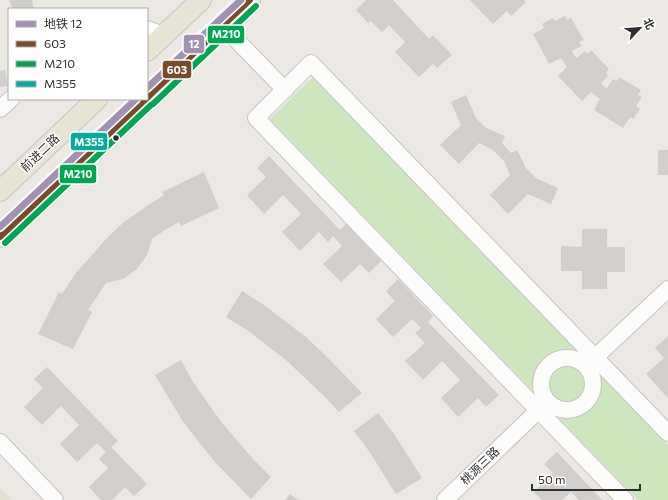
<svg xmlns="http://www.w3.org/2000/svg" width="668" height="500" font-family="Commissioner,'Noto Sans SC',sans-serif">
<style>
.education{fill:#e6e0d3}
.green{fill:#cee6be}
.building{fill:#d1cecb}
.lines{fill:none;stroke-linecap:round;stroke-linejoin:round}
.minor-casing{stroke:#c5c4c5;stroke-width:18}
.major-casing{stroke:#c6c5c4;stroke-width:22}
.minor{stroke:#fcfcfb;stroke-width:16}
.major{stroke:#e8e4d6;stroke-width:20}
.bus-1-casing{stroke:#fff;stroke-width:9}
.bus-2-casing{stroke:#fff;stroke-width:9}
.bus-3-casing{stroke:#fff;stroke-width:9}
.bus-1{stroke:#7a4b2a;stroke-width:6}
.bus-2{stroke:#00a651;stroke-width:6}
.bus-3{stroke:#01ad9c;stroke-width:6}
.metro-1-casing{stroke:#fff;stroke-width:10}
.metro-1{stroke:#a192b2;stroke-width:7}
.bus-dot{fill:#2e2e2e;stroke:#fff;stroke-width:1.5}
.labels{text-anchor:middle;stroke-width:3;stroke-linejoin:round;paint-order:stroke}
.street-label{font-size:12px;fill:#2e2e2e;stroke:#fff}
.line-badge{stroke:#fff;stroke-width:1.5}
.badge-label{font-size:11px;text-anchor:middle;font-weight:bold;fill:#fff}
</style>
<rect width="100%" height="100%" fill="#ece8e4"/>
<!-- education -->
<polygon class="education" points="0,488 12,500 0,500"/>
<!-- green -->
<polygon class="green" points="313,77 668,445 668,500 638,500 270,119"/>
<!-- building -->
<g class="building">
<polygon points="9,0 32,0 34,9 13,9"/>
<polygon points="366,0 393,0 429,39 433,35 452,55 437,68 433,64 419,77 395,52 405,42 389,25 382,32 371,21 368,23 356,10"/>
<polygon points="470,0 524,0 526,2 511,16 507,11 493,24"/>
<polygon points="565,16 567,20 571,18 584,40 579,42 582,46 572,51 574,55 577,58 585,51 588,54 591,50 609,69 606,72 608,76 601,83 603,86 607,88 613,79 617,81 619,77 641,90 638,95 642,97 636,106 640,109 633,119 630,117 623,128 594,110 600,99 591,92 582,101 558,76 567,67 561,58 549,64 533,34 544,28 542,24 553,18 555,21"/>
<polygon points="5,70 8,86 0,87 0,71"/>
<polygon points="466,95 476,118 486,128 505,136 502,143 511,153 517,150 526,168 536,178 558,188 551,204 528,194 508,214 490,195 510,175 504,161 493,150 479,143 459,164 440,145 461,125 451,102"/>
<rect x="658" y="150" width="10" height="25"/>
<polygon points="269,156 340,230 346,224 381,261 369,273 360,264 341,282 323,264 342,246 333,236 328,242 319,232 300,251 282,232 301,214 283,195 264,214 247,195 266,177 257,168"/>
<polygon points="204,172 219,208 181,226 179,222 165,230 152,239 147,255 137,269 123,279 106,283 88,310 92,312 73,349 38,334 59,292 62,294 75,274 107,238 124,222 144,208 164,195 162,192"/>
<polygon points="582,229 607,229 607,247 625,247 625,272 607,272 607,289 582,289 582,271 561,271 561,246 582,247"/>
<polygon points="398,279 433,316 428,322 499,395 486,407 478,398 458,417 441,398 460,380 442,361 423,380 405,361 425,343 415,333 421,328 412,319 393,337 376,319 395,301 386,291"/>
<polygon points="242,291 264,305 306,337 325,355 362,393 339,412 322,394 286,360 247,330 226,317"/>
<polygon points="668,336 668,398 646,374 664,358 655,348"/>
<polygon points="181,360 193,382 222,423 254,460 271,477 251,499 214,461 198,441 182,420 155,375"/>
<polygon points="47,367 118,441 111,447 147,484 134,496 125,487 112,500 101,500 89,487 108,468 99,459 106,452 97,443 77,462 60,444 79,425 61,406 42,425 24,407 43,388 34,379"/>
<polygon points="378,413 394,434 422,478 396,494 369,451 354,431"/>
<polygon points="557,452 602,500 579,500 571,492 562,500 542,500 534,492 553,473 544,464"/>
<polygon points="290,494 298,500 285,500"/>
</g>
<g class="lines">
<defs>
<g id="minor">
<polyline points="223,26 285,90"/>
<polyline points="147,29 164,35"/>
<polyline points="0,109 11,99"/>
<circle cx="567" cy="384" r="26"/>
<polyline points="587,365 668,289"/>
<polyline points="0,442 55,500"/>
<polyline points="445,500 546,403"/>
<polyline points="625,500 256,118 311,63 668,433"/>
</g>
<g id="major">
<polyline points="147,51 201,0"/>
<polyline points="147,98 250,0"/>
<polyline points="0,191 97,99"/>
<polyline points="0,237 146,99"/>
</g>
</defs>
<!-- minor casing -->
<use href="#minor" class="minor-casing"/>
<!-- major casing -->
<use href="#major" class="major-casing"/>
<!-- minor -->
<use href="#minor" class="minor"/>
<!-- major -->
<use href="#major" class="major"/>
<defs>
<g id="bus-1">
<polyline points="147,98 250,0"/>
<polyline points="0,237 146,99"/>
</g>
<g id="bus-2">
<polyline points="153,104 256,6"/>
<polyline points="5,243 151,105"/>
</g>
<g id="bus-3">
<polyline points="147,87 238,0"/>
<polyline points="0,226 134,99"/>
</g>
</defs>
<!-- bus-1 casing -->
<use href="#bus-1" class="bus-1-casing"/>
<!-- bus-2 casing -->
<use href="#bus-2" class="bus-2-casing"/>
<!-- bus-3 casing -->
<use href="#bus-3" class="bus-3-casing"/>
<!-- bus-1 -->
<use href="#bus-1" class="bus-1"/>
<!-- bus-2 -->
<use href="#bus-2" class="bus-2"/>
<!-- bus-3 -->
<use href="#bus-3" class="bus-3"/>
<defs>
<g id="metro-1">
<polyline points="147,88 241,0"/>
<polyline points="0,227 136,99"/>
</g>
</defs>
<!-- metro-1 casing -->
<use href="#metro-1" class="metro-1-casing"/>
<!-- metro-1 -->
<use href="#metro-1" class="metro-1"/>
</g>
<!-- markers -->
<circle class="bus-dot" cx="116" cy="138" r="3.5"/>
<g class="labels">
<!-- street labels -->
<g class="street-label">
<text transform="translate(40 153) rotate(-44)" y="4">前进二路</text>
<text transform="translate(480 466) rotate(-44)" y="4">桃源三路</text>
</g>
</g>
<g class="line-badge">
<rect x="207" y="25" width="38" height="19" rx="4" fill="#00a651"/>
<rect x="183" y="34" width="22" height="20" rx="4" fill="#a192b2"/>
<rect x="162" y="60" width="30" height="19" rx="4" fill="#7a4b2a"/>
<rect x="70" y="132" width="38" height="19" rx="4" fill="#01ad9c"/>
<rect x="59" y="164" width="38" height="20" rx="4" fill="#00a651"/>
</g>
<g class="badge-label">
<text x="226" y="38">M210</text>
<text x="194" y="48">12</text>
<text x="177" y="74">603</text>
<text x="89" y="146">M355</text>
<text x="78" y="178">M210</text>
</g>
<!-- legend -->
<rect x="8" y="8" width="140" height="92" fill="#ffffff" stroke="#ababab"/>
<rect x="16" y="21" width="20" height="6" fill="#a192b2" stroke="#ababab"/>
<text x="44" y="28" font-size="12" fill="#2e2e2e">地铁 12</text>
<rect x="16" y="41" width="20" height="6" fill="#7a4b2a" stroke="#ababab"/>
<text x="44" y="48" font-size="12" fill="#2e2e2e">603</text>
<rect x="16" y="61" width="20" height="6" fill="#00a651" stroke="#ababab"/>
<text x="44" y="68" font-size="12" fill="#2e2e2e">M210</text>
<rect x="16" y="81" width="20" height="6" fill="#01ad9c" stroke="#ababab"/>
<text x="44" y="88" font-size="12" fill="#2e2e2e">M355</text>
<!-- north arrow -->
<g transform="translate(640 28) rotate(64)" stroke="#ffffff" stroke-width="3" paint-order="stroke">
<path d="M0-3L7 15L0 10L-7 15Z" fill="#2e2e2e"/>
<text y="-6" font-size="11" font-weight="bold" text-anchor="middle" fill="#2e2e2e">北</text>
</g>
<!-- scale -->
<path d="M532 484v6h108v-6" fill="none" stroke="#2e2e2e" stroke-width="2"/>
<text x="538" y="484" font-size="12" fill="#2e2e2e" stroke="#ffffff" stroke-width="3" paint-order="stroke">50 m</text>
</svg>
